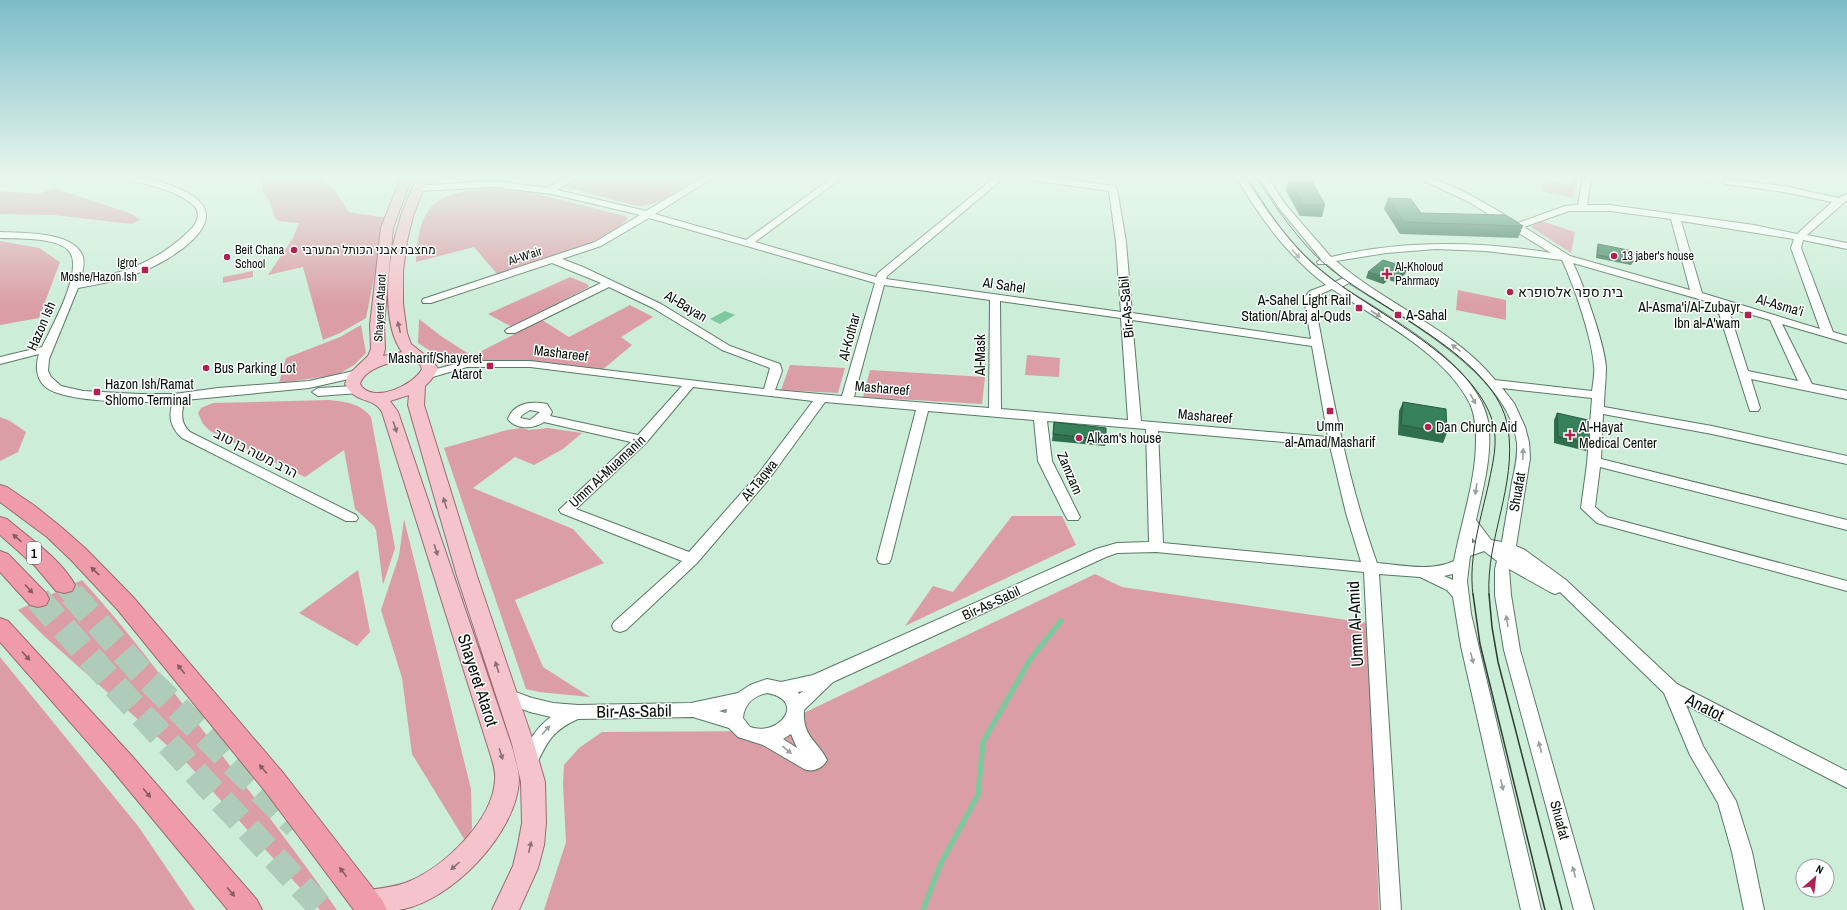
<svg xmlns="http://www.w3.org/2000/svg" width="1847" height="910" font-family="'Archivo Narrow',Heebo,sans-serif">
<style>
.green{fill:#db9ea7}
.water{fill:#7ec89d}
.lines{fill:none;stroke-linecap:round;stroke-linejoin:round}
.stream{stroke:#7ec89d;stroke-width:5.5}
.highway-tunnel-far1{stroke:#aeccb9;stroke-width:20;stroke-dasharray:20 10;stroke-linecap:butt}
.highway-tunnel{stroke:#aeccb9;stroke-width:26;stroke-dasharray:26 13;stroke-linecap:butt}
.minor-casing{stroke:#5a7866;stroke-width:2}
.major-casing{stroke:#9d6a71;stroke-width:2}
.highway-casing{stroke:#9d6a71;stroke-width:2}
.minor{fill:#fff;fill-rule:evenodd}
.major{fill:#f5c3cb;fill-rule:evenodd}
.highway{fill:#ef9ba9;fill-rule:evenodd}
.tram-far1{stroke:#2e3d34;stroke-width:1}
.tram{stroke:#2e3d34;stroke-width:1.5}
.wall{fill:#2f6f4d}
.shaded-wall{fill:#265a3f}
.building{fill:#37815a;stroke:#265a3f}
.oneway{fill:#9b9f9d}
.oneway2{fill:#897274}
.oneway3{fill:#865c61}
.poi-dot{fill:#b2214f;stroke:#fff;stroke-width:1.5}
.labels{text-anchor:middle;stroke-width:3;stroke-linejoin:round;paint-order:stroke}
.far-poi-label{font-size:12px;fill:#051009;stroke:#fff;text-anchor:start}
.far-street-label{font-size:12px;fill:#051009;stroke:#fff}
.shield{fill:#fff;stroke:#505853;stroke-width:1}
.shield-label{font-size:13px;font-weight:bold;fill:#051009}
.street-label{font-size:14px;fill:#051009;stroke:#fff}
.poi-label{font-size:14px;fill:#051009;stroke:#fff;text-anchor:start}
.near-street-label{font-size:17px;fill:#051009;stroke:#fff}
</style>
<rect width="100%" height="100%" fill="#ccedd8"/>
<!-- green -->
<g class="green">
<polygon points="256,177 319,177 335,191 349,212 387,218 385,236 375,273 366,318 340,333 323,340 303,267 268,275 293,238 299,223 278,221 275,218 270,202 262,191 262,181"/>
<path d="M586 177H697C680 188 659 207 637 206L569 188 571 185Z"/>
<polygon points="1543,177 1549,177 1549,181 1569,185 1573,177 1578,177 1573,198 1541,191"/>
<polygon points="54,188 132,214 140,220 132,224 54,215 0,214 0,191 39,194"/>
<path d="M490 189 529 192 625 216 628 219C593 250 541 260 498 275L474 247 416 262C419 205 434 192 490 189Z"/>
<polygon points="1542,221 1575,232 1571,253 1531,227"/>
<polygon points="0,241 39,248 60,262 39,318 0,325"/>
<polygon points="253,271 253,277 223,283 223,277"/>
<polygon points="570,277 587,284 589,287 512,327 488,314"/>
<polygon points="1458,290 1506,300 1506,320 1456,310"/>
<polygon points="630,305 653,317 621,337 632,345 601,371 492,361 445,366 438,356 418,343 419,319 441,336 472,356 542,320 569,337"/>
<polygon points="361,325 366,353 354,365 337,375 279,383 286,358 340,337"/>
<polygon points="1027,355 1060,358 1059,377 1025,375"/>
<polygon points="790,365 845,368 838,393 781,390"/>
<polygon points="870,370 985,377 982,404 863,397"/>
<path d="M329 400C346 402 360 403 371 417L395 548 383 585 376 530 374 526 355 509 344 450 305 477 210 431 203 424 198 413 201 408 213 403Z"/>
<polygon points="0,417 10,421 26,432 18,452 0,461"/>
<polygon points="522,428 529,430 548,428 582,433 563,449 534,465 515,457 473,488 573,529 604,563 515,600 543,667 590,697 539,692 526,689 444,448 507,430"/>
<polygon points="1012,516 1062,516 1076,545 905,626 933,586 953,592"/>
<polygon points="404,519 471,789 472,829 466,842 412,754 402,678 381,610 399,556"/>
<polygon points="358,570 370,632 357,646 299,613"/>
<polygon points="1095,574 1122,587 1367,623 1379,910 544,910 566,842 563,784 564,765 579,748 602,732 766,731"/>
<path d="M82 580C126 628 165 681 205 733 250 792 295 850 337 910H320L187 763 44 636 18 610Z"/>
<polygon points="0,657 138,826 195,910 0,910"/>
</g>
<!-- water -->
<polygon class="water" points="725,311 735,315 720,324 710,319"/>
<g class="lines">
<!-- stream -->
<polyline class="stream" points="923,910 941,863 978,795 983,742 1031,658 1061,621"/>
<!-- highway-tunnel-far1 -->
<polyline class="highway-tunnel-far1" points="64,585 73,595"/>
<!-- highway-tunnel -->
<g class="highway-tunnel">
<polyline points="72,594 139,670 296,826"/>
<polyline points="38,599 118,689 323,910"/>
</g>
<defs>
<g id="minor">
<path d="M126 177C148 177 174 184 193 196 234 223 167 262 143 271 122 280 100 284 78 288L49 359 48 371 51 377 61 386 83 391 139 394H174L218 388 309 381 358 370 362 372 364 374 362 376 309 388 185 400C181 412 180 423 190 432L356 515 358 518 356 521H346L182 438C170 427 168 416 173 401 146 403 67 403 47 388 36 380 35 366 39 354L0 364V357L42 347C51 328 86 267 68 250 55 237 18 239 0 238V232C21 233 75 231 83 257 85 265 82 274 80 282 122 274 159 261 189 231 195 226 202 215 195 207 183 194 160 188 143 183 137 182 130 181 126 177Z"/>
<path d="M567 177H579L557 190 646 211 703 177H714L655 214 746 240 833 177H843L755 242 876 277 878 273 995 177H1005L887 276 886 279 1121 312 1116 242 1109 191 1030 180 1026 177H1051L1113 186 1117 189 1126 242 1132 313 1311 339 1304 298 1310 291 1326 285C1287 255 1261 219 1236 177H1245C1271 219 1295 252 1335 282L1343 278 1327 264H1318L1317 262 1321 259 1279 208 1259 177H1268L1285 204 1331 257C1403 240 1478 241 1551 253L1469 202 1416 177C1446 177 1491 207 1518 223L1565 206 1578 205 1583 177H1591L1587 205H1610L1754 225 1797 234 1832 202 1784 192 1726 184 1723 183V179L1784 186 1838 198 1847 194V200L1807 235 1847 243V249L1803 240 1801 248 1833 332 1847 336V343L1782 324 1812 384 1847 391V399L1751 379 1760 408 1758 411H1750L1716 304 1573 263C1584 286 1604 342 1606 367 1606 380 1604 394 1604 407L1712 426 1847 456V464L1712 434 1603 414 1601 459 1847 520V530L1600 467 1595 507 1607 517 1847 581V591L1597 523 1581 508 1587 464 1592 398 1502 388 1514 403 1525 427 1529 442 1530 458 1516 546 1525 550 1566 580 1677 684 1847 771V788L1686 705 1703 746 1736 801 1752 852 1764 910H1744L1732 852 1718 803 1690 755 1664 693 1560 592 1555 594 1550 592 1509 569 1511 595 1520 650 1594 910H1574L1504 650 1495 595V569L1497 561 1484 551 1470 556 1467 581 1471 614 1541 910H1521L1461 646 1453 597 1447 590 1420 577 1379 574 1401 910H1381L1364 572 1156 552 1117 553 1106 557 833 682 804 710C802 737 818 741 827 760 823 768 813 773 804 769L763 745 738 737 729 728 693 717 578 719C551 731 547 743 535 767L529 770 523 767 520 762C527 744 535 728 551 717L530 712 501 701 499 696 501 691 507 689 532 698 553 703 578 705 691 703 738 693 750 685 767 679 781 682 813 675 1096 549 1117 543 1149 542 1146 429 1047 421 1052 461 1080 517 1078 520H1068L1066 517 1038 461 1034 420 928 411 891 559 889 563 884 564 879 563 877 559 916 410 825 402 769 479 697 563 626 630 620 632 614 630 612 626 614 622 682 561 561 513 559 510 631 442 544 422C534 429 516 430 508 419 514 402 532 401 547 404L552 412 550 416 638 435 682 386 530 367H467L429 378 423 374 425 372 467 361H530L764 389 770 368 722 350 653 308 609 287 515 333H507L505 331 507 329 601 283 552 263 431 303H423L422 301 423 299 595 242 640 215 552 194 494 187 418 191 414 188 415 186 494 181 547 188ZM1569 211H1610L1671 219 1690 290 1570 256 1524 227ZM649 218 875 283 842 396 775 390 782 371 780 364 730 346 661 304 583 267 562 259 601 246ZM1681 221 1794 239 1791 248 1820 329 1702 293ZM1436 249 1486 251 1562 260C1574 285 1592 338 1594 366 1595 374 1593 383 1592 391L1495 380C1453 328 1386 305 1336 261L1386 253ZM1349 283C1402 317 1510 374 1517 443 1518 456 1515 469 1512 482 1509 502 1505 522 1502 542L1491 540 1476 520C1483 488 1493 454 1488 421 1478 364 1386 316 1342 287ZM884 285 990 300 989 408 854 397ZM1332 289C1377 319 1442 352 1468 400 1475 412 1476 428 1476 441 1476 481 1461 522 1454 561 1431 572 1401 565 1377 563 1346 477 1331 388 1314 299L1323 293ZM1000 301 1121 318 1128 420 1001 409ZM1728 308 1770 320 1798 381 1748 371ZM1132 320 1312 346 1328 437 1141 421ZM693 387 813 401 759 473 689 552 576 509 646 443ZM530 410 540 412 530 420 520 418 522 415ZM1158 431 1330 446 1346 513 1361 562 1163 543ZM1472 538 1476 542 1472 543ZM1453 574V580L1444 576ZM803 691 799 694 798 692ZM767 693C807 700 780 737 750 727L743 718C744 704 754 696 767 693ZM727 709 726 713 719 711ZM791 734 797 748 783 739Z"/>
<polygon points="1693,177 1710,177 1711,179 1707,182"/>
<polygon points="355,386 359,387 361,390 359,393 318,396 312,392 318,388"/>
</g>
<path id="major" d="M401 177H412L393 228 384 325 385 349 383 356 402 352C380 322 388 256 399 223 403 207 411 192 417 177H428L413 216 407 241 403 271V304L407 333 411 344 426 356 431 358 438 369 431 380 425 386 424 405 477 576 534 744 545 782 546 823 544 845 538 868 519 910H492L513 866 518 845 522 823 521 782 512 744 457 576 408 405 409 395 390 401 398 412 513 750C515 760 519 770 519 780 517 833 451 902 399 910 385 910 370 910 356 910L353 903 357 894C374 887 393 889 410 881 445 866 493 820 495 780 496 770 492 760 489 750L382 412C373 396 356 405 345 384L348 375 368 356 371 349 370 325 381 228ZM410 360 420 364 422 369C414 385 372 405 360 384 364 368 395 360 410 360Z"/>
<g id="highway">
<polygon points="0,485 7,487 35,506 61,527 86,549 133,597 284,774 382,900 387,910 354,910 265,791 117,609 71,560 47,537 0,502"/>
<path d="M0 517 7 519C30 539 60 558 75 585L72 591 64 593 56 591 35 566 0 535Z"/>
<polygon points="0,551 8,554 46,593 49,599 46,605 38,607 30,605 0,572"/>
<polygon points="0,618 8,621 131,755 257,900 262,910 228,910 113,771 0,642"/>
</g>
</defs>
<!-- minor casing -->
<use href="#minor" class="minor-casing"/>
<!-- major casing -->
<use href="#major" class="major-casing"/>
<!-- highway casing -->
<use href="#highway" class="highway-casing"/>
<!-- minor -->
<use href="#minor" class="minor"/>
<!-- major -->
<use href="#major" class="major"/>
<!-- highway -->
<use href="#highway" class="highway"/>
<!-- tram-far1 -->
<g class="tram-far1">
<path d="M1247 177C1264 205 1283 234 1306 257 1312 264 1320 269 1327 275 1376 314 1475 359 1493 423 1498 443 1493 462 1489 482 1481 519 1468 557 1473 595"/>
<path d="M1256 177C1277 209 1298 241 1327 266 1378 309 1497 357 1508 428 1517 486 1486 538 1489 595"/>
</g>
<!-- tram -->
<g class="tram">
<polyline points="1473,594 1480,644 1545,910"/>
<polyline points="1489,594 1492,627 1498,662 1562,910"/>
</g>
</g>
<!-- wall -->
<g class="wall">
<polygon points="1289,180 1325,205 1322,217 1300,216 1286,191"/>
<polygon points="1388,198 1421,213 1523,226 1518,238 1400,234 1384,209"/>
<polygon points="1598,244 1633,262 1631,265 1596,258 1597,247"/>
<polygon points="1407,268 1405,274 1395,282 1388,280 1383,284 1366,278 1368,272"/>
<polygon points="1403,402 1447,433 1443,443 1398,435 1399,411"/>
<polygon points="1557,413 1590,444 1586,451 1554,443 1554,420"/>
<polygon points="1054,422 1106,440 1105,446 1052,441"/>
</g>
<!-- shaded-wall -->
<g class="shaded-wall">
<polygon points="1407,268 1405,274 1395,282 1397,276"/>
<polygon points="1390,274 1388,280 1383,284 1385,278"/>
</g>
<!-- building -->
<g class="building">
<polygon points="1289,180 1312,181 1325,205 1303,205"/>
<polygon points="1388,198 1411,199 1421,213 1505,215 1523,226 1404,222"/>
<polygon points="1598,244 1633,251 1633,262 1598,255"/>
<polygon points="1383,260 1407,268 1397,276 1390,274 1385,278 1368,272"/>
<polygon points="1403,402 1446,409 1447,433 1401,425"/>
<polygon points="1557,413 1588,420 1590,444 1558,437"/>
<polygon points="1054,422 1106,428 1106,440 1053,434"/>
</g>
<!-- one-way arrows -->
<defs><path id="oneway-solid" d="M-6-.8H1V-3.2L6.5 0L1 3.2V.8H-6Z"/></defs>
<g class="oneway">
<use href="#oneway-solid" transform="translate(1296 254) rotate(47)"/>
<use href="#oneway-solid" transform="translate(1376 314) rotate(33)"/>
<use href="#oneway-solid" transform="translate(1456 348) rotate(-142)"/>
<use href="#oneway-solid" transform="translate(1473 399) rotate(60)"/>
<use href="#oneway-solid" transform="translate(1523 454) rotate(-87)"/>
<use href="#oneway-solid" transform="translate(1476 489) rotate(99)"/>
<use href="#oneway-solid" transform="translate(1507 621) rotate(-100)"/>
<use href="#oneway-solid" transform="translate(1472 658) rotate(76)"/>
<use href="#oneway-solid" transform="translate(546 730) rotate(-48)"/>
<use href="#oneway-solid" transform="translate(1540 747) rotate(-105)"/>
<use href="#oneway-solid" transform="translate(787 750) rotate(39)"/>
<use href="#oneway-solid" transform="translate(1502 785) rotate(77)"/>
<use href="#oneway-solid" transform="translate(1574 872) rotate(-105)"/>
</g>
<g class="oneway2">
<use href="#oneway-solid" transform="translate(399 327) rotate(-103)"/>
<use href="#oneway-solid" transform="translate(395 427) rotate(72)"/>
<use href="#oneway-solid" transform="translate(445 503) rotate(-107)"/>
<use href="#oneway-solid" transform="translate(436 550) rotate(72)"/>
<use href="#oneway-solid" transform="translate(497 667) rotate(-108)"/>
<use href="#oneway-solid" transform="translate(501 754) rotate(73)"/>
<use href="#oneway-solid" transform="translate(530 847) rotate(-77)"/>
<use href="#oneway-solid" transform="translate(455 866) rotate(139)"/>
</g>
<g class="oneway3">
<use href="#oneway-solid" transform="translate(17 538) rotate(-139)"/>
<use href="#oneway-solid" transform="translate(95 571) rotate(-137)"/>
<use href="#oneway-solid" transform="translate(29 589) rotate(48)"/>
<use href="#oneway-solid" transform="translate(26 656) rotate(48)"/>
<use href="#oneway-solid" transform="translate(181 669) rotate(-129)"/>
<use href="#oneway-solid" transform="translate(263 769) rotate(-130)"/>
<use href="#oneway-solid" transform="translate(147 793) rotate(50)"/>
<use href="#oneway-solid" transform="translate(343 872) rotate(-127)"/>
<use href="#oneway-solid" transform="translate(231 892) rotate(50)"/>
</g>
<!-- sky -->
<linearGradient id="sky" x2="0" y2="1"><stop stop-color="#7dbcca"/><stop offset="0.58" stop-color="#e8f7ed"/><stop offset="1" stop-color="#e8f7ed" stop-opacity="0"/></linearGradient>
<rect width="1847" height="305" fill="url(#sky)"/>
<!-- markers -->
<g class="poi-dot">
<circle cx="294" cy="250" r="4"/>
<circle cx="1614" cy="256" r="4"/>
<circle cx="227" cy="257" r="4"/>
<rect x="141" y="266" width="8" height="8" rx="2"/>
<path d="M1385 268h4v4h4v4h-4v4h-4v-4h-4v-4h4z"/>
<circle cx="1510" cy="292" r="4"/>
<rect x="1355" y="304" width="8" height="8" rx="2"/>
<rect x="1394" y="311" width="8" height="8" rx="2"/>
<rect x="1744" y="311" width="8" height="8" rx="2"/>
<rect x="486" y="362" width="8" height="8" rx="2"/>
<circle cx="206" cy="368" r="4"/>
<rect x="93" y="388" width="8" height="8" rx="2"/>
<rect x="1326" y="407" width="8" height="8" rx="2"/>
<circle cx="1428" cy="427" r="4"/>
<path d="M1568 429h4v4h4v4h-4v4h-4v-4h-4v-4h4z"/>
<circle cx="1079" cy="438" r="4"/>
</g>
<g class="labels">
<!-- far-poi labels -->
<g class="far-poi-label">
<text x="235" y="254">Beit Chana<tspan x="235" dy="14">School</tspan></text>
<text x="302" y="254">מחצבת אבני הכותל המערבי</text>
<text x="1622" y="260">13 jaber's house</text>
<text x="137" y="267" text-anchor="end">Igrot<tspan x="137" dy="14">Moshe/Hazon Ish</tspan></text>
<text x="1395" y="271">Al-Kholoud<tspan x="1395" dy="14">Pahrmacy</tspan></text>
</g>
<!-- far-street labels -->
<g class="far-street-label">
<text transform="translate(525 256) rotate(-18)" y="4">Al-W'air</text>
<text transform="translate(380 308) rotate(-87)" y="4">Shayeret Atarot</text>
</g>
<!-- shield labels -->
<rect class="shield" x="27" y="542" width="14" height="22" rx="3"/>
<g class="shield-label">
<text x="34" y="558">1</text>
</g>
<!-- street labels -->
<g class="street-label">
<text transform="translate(1004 285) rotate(8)" y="5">Al Sahel</text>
<text transform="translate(1780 305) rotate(16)" y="5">Al-Asma'i</text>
<text transform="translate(686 306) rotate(31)" y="5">Al-Bayan</text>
<text transform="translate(1126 307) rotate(-95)" y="5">Bir-As-Sabil</text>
<text transform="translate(41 326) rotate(-67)" y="5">Hazon Ish</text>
<text transform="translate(849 337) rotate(-75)" y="5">Al-Kothar</text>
<text transform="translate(561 353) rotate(7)" y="5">Mashareef</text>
<text transform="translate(980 355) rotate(-90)" y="5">Al-Mask</text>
<text transform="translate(882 388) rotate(5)" y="5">Mashareef</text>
<text transform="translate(1205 416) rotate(5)" y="5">Mashareef</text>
<text transform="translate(256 453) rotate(27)" y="5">הרב משה בן טוב</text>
<text transform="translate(607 471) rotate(-43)" y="5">Umm Al-Muamanin</text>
<text transform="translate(1070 473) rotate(67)" y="5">Zamzam</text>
<text transform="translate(759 480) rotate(-51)" y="5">At-Taqwa</text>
<text transform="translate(1517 492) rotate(-80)" y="5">Shuafat</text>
<text transform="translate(991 603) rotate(-25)" y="5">Bir-As-Sabil</text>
<text transform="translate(1560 820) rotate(75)" y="5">Shuafat</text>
</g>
<!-- poi labels -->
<g class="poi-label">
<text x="1518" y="297">בית ספר אלסופרא</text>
<text x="1351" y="305" text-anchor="end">A-Sahel Light Rail<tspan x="1351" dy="16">Station/Abraj al-Quds</tspan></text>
<text x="1740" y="312" text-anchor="end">Al-Asma'i/Al-Zubayr<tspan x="1740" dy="16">Ibn al-A'wam</tspan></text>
<text x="1406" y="320">A-Sahal</text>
<text x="482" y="363" text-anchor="end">Masharif/Shayeret<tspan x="482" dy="16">Atarot</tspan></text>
<text x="214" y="373">Bus Parking Lot</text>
<text x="105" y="389">Hazon Ish/Ramat<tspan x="105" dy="16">Shlomo Terminal</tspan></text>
<text x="1330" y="431" text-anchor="middle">Umm<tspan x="1330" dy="16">al-Amad/Masharif</tspan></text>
<text x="1436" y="432">Dan Church Aid</text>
<text x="1579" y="432">Al-Hayat<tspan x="1579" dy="16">Medical Center</tspan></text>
<text x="1087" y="443">Alkam's house</text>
</g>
<!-- near-street labels -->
<g class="near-street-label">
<text transform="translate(1355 624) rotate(-93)" y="6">Umm Al-Amid</text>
<text transform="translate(478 680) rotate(72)" y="6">Shayeret Atarot</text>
<text transform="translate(1705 707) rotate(27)" y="6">Anatot</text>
<text transform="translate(634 711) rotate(-1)" y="6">Bir-As-Sabil</text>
</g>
</g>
<!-- north arrow -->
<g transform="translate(1815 878) rotate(28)"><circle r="19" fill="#ffffff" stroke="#9b9f9d"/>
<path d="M0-3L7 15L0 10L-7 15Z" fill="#b2214f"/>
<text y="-6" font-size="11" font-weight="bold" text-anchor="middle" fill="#051009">N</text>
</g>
</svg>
